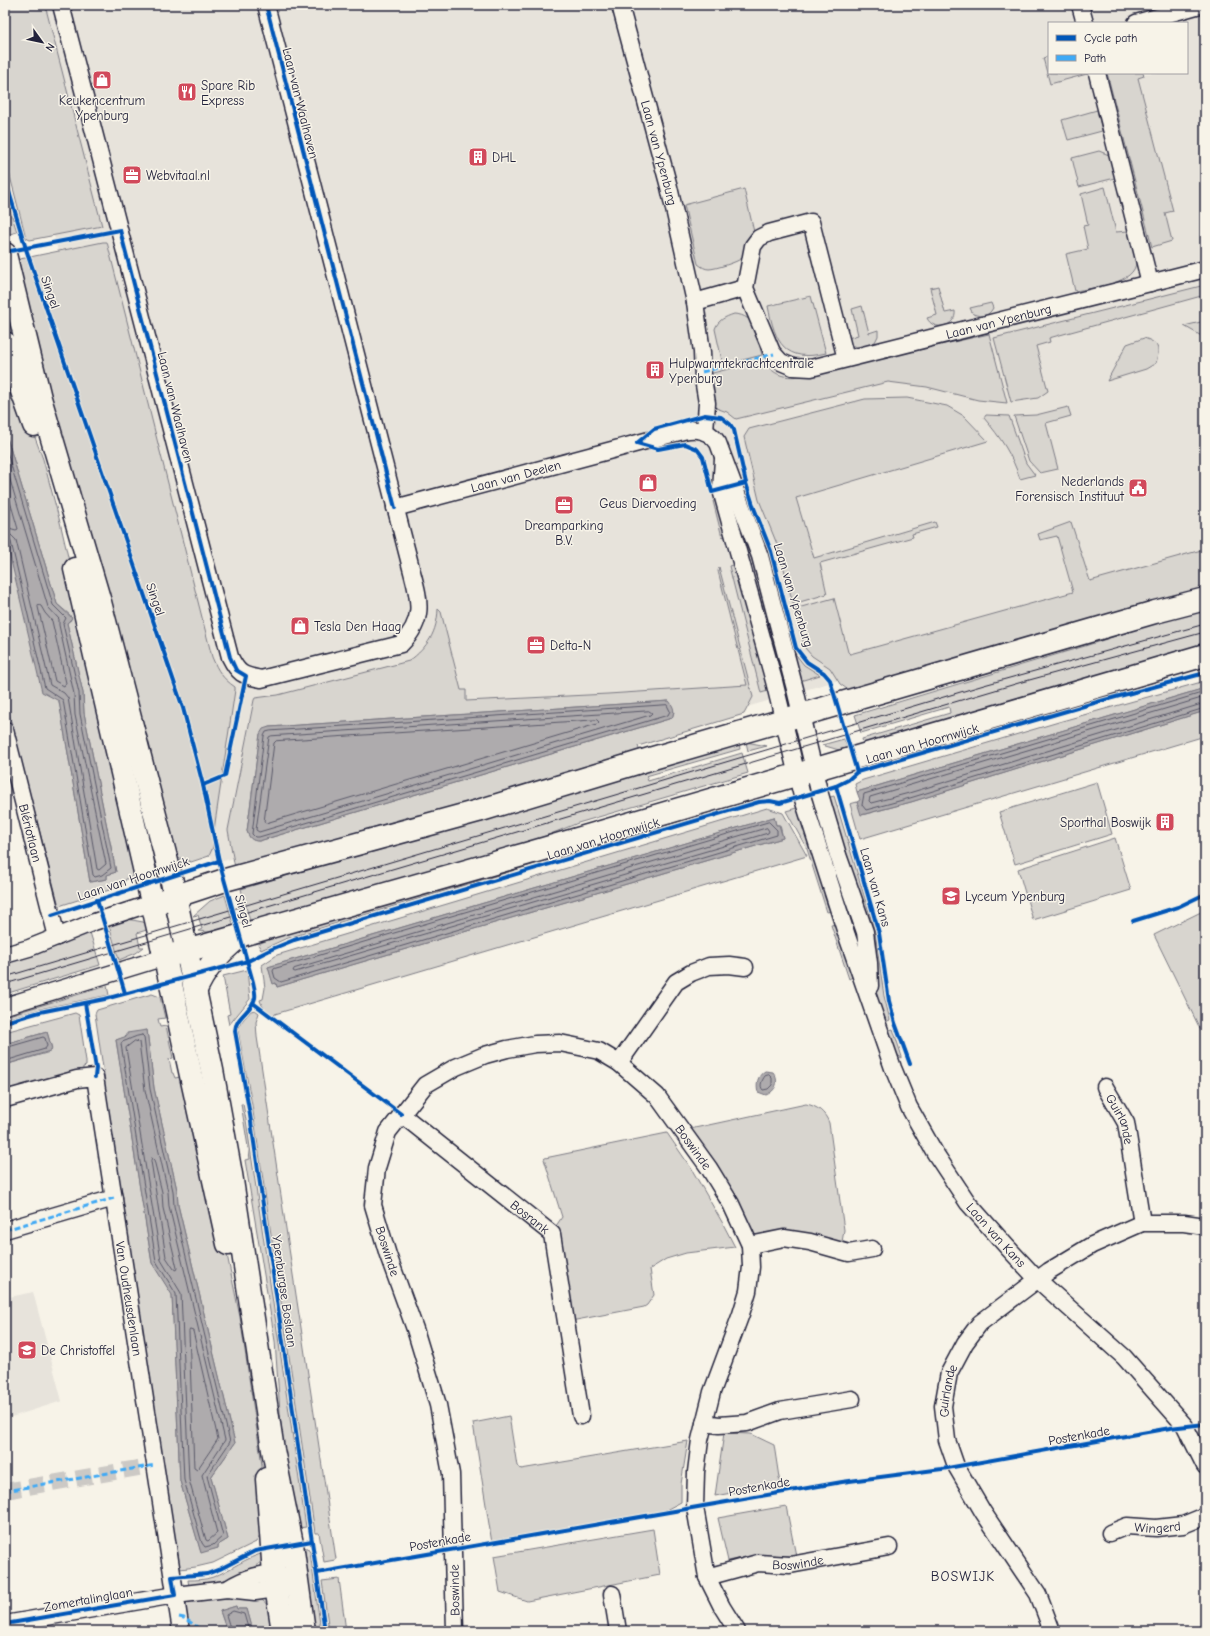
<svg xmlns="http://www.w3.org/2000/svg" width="1210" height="1636" font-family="'Comic Neue',sans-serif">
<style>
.built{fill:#e7e3db;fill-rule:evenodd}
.green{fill:#d8d5cf;stroke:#7d7c85;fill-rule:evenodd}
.water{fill:#aeabad;stroke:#76747f}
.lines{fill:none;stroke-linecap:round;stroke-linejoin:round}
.shore{stroke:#5a5969;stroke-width:1}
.street-tunnel{stroke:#ccc9c5;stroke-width:16;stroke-dasharray:16 8;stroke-linecap:butt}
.street-casing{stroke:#22223b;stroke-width:19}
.secondary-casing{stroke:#22223b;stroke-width:25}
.street{stroke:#f7f3e8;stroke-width:16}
.secondary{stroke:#f7f3e8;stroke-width:22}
.tram{stroke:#22223b;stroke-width:1}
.quiet{stroke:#3fa9f5;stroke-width:3;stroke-dasharray:6 3;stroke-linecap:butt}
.cycleway-casing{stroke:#f7f3e8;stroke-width:6}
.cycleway{stroke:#0057b8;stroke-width:4}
.labels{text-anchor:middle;stroke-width:3;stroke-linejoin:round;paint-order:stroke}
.poi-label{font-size:13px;fill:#22223b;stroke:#f7f3e8;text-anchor:start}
.street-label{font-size:13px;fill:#22223b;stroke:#f7f3e8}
.neighbourhood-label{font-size:14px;letter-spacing:1px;fill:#22223b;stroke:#f7f3e8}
</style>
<rect width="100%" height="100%" fill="#f7f3e8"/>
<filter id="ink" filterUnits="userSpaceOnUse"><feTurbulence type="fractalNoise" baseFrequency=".025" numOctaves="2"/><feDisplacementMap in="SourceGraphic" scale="8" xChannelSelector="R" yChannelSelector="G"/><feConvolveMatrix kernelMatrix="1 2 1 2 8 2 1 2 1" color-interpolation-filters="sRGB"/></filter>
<g filter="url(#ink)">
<!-- built -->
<g class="built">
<path d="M5 5H1205V580L839 680 213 864 5 42ZM1049 23H1187V73H1049Z"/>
<polygon points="33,1292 62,1401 5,1419 5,1298"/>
</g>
<!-- green -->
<g class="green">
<polygon points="5,5 45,5 102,226 30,240 26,238 5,157"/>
<polygon points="1049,56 1049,73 1087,74 1050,84 1043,58"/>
<polygon points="1107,73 1143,73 1144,76 1138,78 1173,211 1165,213 1172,241 1152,247"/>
<polygon points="1097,110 1102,131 1068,140 1062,120"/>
<polygon points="1099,151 1109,155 1115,178 1079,187 1072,158"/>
<path d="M1105 187 1116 232 1128 231C1130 239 1135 254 1136 261 1137 284 1091 288 1075 291L1066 254 1088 249 1083 226 1088 225 1081 194Z"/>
<path d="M744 189 754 232C744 241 748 250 742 258 738 262 715 269 709 269 705 269 702 267 698 264L684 205Z"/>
<polygon points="5,194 17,232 6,235 5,231"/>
<path d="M103 242H107L212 657C218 671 222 678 235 687V690L215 823 213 847 209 856 191 862 181 858 174 861 103 599 17 267 18 260 20 259Z"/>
<polygon points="1205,285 1205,295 1049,338 1050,342 1036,346 1048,391 1038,398 1011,402 994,338"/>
<path d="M938 286 945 313 955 311C957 327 933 332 927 318L937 315 930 288Z"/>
<path d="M811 296 826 353C785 363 775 343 768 306Z"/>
<path d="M991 303 993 308C988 317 982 317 973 314L970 308Z"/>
<polygon points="862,306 869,333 878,330 878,336 875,342 859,348 851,345 848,338 858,335 852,309"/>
<path d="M734 314C757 315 757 337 762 355L723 365 715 329C718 320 725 317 734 314Z"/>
<polygon points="1205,321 1205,338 1184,326"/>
<path d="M989 334 1007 403 978 400 927 387 888 382 736 419 727 412 716 408 709 374 763 360C776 379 788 378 808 375Z"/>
<path d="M1144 338C1159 343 1160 348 1156 363L1146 369 1107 381 1127 344Z"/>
<polygon points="5,357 43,459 60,522 86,635 135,876 126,879 122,886 59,906 5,698 5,535 14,571 59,701 90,882 107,879 107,875 116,872 84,713 83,693 67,623 71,620 70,615 57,604 5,431"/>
<polygon points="907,398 947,406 964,416 988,441 796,498 814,558 935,522 937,527 912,534 913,537 820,563 827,594 793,604 779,549 759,500 744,437 749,429 865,399"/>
<polygon points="1068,407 1071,416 1046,423 1058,469 1040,473 1029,461 1014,416 1036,415"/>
<path d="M986 415 1009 416 1026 463 1035 475 1020 479C1012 455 1001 438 984 418Z"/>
<polygon points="745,493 752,515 768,554 793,651 804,665 820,675 800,681 741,494"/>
<polygon points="733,496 775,634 770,635 759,595 737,533"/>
<polygon points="721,499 729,535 722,537 713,501"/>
<polygon points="1071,522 1090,581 1205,549 1205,593 848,694 847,689 840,684 830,668 812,656 805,648 794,609 834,598 848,652 850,654 1073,592 1057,536 1040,540 1038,534"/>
<polygon points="736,564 768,691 761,693 729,566"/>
<path d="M719 567 753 697 744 714 638 746 641 755 487 801 408 817 235 868 228 830 254 700 255 698 278 695 409 661C428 647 437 632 438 609L441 612 461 690H466V701L608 694 747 685 718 571ZM669 701 674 712 672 718 259 841C252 841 249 838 247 831L260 734 269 727Z"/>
<polygon points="1205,607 1205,647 864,746 862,739 950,713 949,707 861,733 855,715 1085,646"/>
<polygon points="1205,681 1205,688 857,792 855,784 863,780 1062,721"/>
<polygon points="1205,711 1205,736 860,839 850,804 857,802 862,815 911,802"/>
<polygon points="844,739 848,750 839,750 822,745"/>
<polygon points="746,742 767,746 748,751"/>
<polygon points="739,743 740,749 646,776 648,781 742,753 748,773 578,823 501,854 252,928 241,889"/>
<polygon points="1097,782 1112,834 1015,864 999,812"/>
<polygon points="754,794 755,799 330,925 285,939 261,950 258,944 283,934"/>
<polygon points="834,796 875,932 884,996 890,1020 883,1023 827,798"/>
<polygon points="814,802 848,907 846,910 809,804"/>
<polygon points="800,807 829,893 824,895 828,907 833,907 831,911 827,912 807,849 786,811"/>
<path d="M767 808 783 813 807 856 275 1014 274 1016C267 1011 262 1008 260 1000L263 999 265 988 262 965 277 955ZM774 817 776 825H780L783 838 277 987 276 983H273L268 967Z"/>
<polygon points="1115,838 1131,890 1033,920 1018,869"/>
<polygon points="225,895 235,931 217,933 198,931 202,929 198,915 193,916 210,901"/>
<polygon points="1205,910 1205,1039 1154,935"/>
<polygon points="127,919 143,922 153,928 137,933 140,947 144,947 136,953 119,960 108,922"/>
<polygon points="836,924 854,976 849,979 831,925"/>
<polygon points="89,929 100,965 5,994 5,959"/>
<polygon points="247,970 250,999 229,1025 227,1015 230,1014 223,976"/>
<polygon points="107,986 109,995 44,1008 5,1019 5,1016"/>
<path d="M152 994 160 997 165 1018 158 1019 160 1027 166 1026 173 1058 169 1059 172 1073H173L175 1078 180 1077 201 1130 240 1317 262 1465 267 1533H262L256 1542 213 1563 196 1567 180 1569 178 1557H174L102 1082 105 1081 95 1014 97 1010ZM147 1030 154 1088 177 1190 178 1205 235 1443 211 1477 228 1539 218 1545V1548L201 1552 180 1481 172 1294 152 1263 116 1040Z"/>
<path d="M255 1010 259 1013 256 1022 257 1037 336 1559 335 1560 324 1562 319 1533H315L252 1105 238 1031C238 1024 246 1017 251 1011Z"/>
<polygon points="75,1013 79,1015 86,1061 86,1066 83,1067 83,1071 5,1094 5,1065 50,1052 52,1049 47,1032 5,1044 5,1032"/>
<polygon points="893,1029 902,1057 902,1058 897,1055 886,1031"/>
<polygon points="241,1104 243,1104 246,1120 306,1527 292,1529 285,1483 275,1341 245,1160 250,1159"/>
<path d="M806 1104C817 1106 825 1112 829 1123L844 1230 842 1242 837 1250 754 1237 690 1129Z"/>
<polygon points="667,1133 691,1168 722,1222 735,1247 686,1253 666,1259 650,1269 654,1295 647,1305 644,1307 571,1321 554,1229 562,1217 544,1159 545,1158"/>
<polygon points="509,1416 517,1466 521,1469 688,1441 681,1484 681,1502 664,1511 492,1543 473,1423"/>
<polygon points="724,1433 751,1434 774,1445 780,1484 715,1496"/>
<polygon points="786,1506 796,1556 753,1556 728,1561 718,1518"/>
<polygon points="653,1529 660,1575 527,1601 500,1592 494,1556"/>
<polygon points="302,1547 307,1548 310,1552 321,1631 310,1631"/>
<path d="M265 1553C259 1578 211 1584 189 1587L188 1580C196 1580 205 1580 213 1577 231 1570 246 1557 265 1553Z"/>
<polygon points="339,1579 346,1631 329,1631 322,1581"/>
<path d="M254 1596C272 1603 272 1615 279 1631H253L247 1609H236V1606L220 1611 227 1631H185L184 1605C193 1596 240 1597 254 1596Z"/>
</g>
<!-- water -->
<g class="water">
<polygon points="5,431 57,604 72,618 67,623 83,693 84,713 116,872 107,875 107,879 90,882 59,701 42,692 5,535"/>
<polygon points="1205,688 1205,711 911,802 861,815 857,802 860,800 857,792"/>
<path d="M669 701C674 707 675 711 672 718L259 841C252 841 249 838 247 831L260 734 263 729 269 727Z"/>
<polygon points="774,817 776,825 779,825 783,838 277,987 276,983 273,984 268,967"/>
<polygon points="147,1030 154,1088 177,1190 178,1205 235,1443 211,1477 228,1539 218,1545 218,1548 201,1553 180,1481 172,1295 152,1263 116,1040 127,1036 127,1033"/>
<polygon points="47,1032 52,1049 50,1050 50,1051 5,1065 5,1044"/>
<path d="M765 1071 773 1072C780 1081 776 1091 766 1095L758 1092C756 1084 757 1076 765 1071Z"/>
<polygon points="236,1606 237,1609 247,1609 253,1631 227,1631 220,1611"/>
</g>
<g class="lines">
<!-- shore -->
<g class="shore">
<polyline points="5,445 53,605 66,618 63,624 79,693 80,714 111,868 102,875 95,877 93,875 63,700 45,688 11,542 9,539 5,538"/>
<polyline points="5,463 48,607 59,619 59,625 74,694 75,715 106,864 99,870 97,869 68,698 64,693 50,685 16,540 11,535 5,533"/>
<polyline points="5,484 18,529 16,530 5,527"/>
<polygon points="39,605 41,606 45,613 52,621 66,683 64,686 55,681 38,607"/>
<polyline points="1205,692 864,794 862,805 866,810 910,798 1205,708"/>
<polyline points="1205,697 870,797 869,801 871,803 909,793 1205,703"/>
<polygon points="667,705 670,711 668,715 259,837 255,837 252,834 264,736 266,732 270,731"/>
<polygon points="649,711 652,713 650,715 259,832 256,830 269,737 271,736"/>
<polygon points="597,720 599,722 597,724 266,823 264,822 274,743 276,741"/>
<polygon points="769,822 777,830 777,835 281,982 275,978 273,971 274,969"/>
<polygon points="767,828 769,831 768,833 295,972 293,971 294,969"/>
<path d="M142 1035 144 1037 150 1089 173 1191 174 1206 230 1442 207 1476 223 1536 213 1545 205 1547 202 1543 184 1480 176 1294 156 1261 121 1044 122 1042C129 1040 134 1036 142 1035Z"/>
<polygon points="135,1041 139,1042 145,1090 168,1192 169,1206 225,1440 202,1475 217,1533 208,1541 206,1540 189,1480 181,1293 161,1260 126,1048"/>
<polyline points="5,1048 43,1037 45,1038 47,1046 45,1049 5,1061"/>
<path d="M769 1075 772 1078V1085L768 1089 763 1090C759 1086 762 1080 765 1076Z"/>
<polygon points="152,1158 154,1160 162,1192 163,1208 177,1268 176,1270 174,1269 166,1257 151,1161"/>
<polygon points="190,1330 193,1331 218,1439 197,1470 194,1468 189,1332"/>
<polyline points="231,1631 226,1615 233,1611 244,1614 249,1631"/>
</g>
<!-- street-tunnel -->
<polyline class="street-tunnel" points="5,1491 155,1465"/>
<defs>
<g id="street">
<path d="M61 5 230 657C239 675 243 675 261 679L401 644C429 616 417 594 409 560L266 5"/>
<path id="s1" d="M620 5 669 187 695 302 745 288"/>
<polyline points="1080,5 1085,23"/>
<polyline points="1136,23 1200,5"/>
<polyline points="1150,283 1205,269"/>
<polyline points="695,302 702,352 703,379 707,403 705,432"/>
<path id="s2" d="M846 359 811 222 769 233 759 238 753 246 745 288 772 352 781 362 793 367 811 368 1150 283 1097 73"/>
<path id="s3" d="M723 459 721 490 774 681 802 796 847 936 893 1068 909 1107 935 1153 968 1203 1008 1248 1038 1280 1124 1357 1185 1426 1205 1466"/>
<path id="s4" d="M395 508 683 431C697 428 709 430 718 443L760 556 795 689 819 791 838 855 865 932 869 963 870 986"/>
<path id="s5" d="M5 730 57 937"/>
<polyline points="5,955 29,948 94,922 152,903"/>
<polyline points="5,1006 165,957"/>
<polyline points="619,1063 676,982 691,973 709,966 729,965 745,967"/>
<path id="s6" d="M1105 1087 1126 1123 1142 1223"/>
<path id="s7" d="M5 1099 77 1079 95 1077 181 1631"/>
<path id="s8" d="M401 1114 552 1234 581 1416"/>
<polyline points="5,1230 114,1198"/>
<polyline points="750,1245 784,1238 810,1242 849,1253 872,1249"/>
<polyline points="704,1423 719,1425 747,1423 780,1411 852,1399"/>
<path id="s9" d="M1110 1533 1127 1526 1156 1528 1183 1525 1205 1516"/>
<path id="s10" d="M707 1577 758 1563 790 1565 889 1547"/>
<path d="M227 1589C245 1578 263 1571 284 1576"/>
<polyline points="612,1594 618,1631"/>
<polyline points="5,1624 175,1595 227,1589 255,1592 276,1589 285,1585"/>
<path id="s11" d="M455 1631 451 1474 438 1405 415 1329 388 1255 373 1205 377 1168 388 1132 425 1085 456 1067 485 1055 507 1049 535 1044 560 1043 599 1051 619 1063 657 1096 709 1168 731 1204 750 1245 751 1267 748 1291 741 1314 712 1392 700 1440 696 1472 695 1507 707 1577 722 1607 737 1631"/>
<path id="s12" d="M1052 1631 1038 1594 983 1512 956 1466 947 1440 943 1406 949 1373 965 1343 980 1323 1049 1271 1092 1245 1142 1223H1184L1205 1226"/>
</g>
<g id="secondary">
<polyline points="5,254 40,398 100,602 171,877 212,1070 231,1174 273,1450 292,1544 304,1631"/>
<polyline points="5,343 34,425"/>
<polyline points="75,569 172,989 228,1244"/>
<polyline points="161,901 225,880 478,811 653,758 1155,612 1205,599"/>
<polyline points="172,955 526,854 1205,655"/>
<path d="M195 992C204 970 219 953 238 938"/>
<polyline points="267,1479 274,1574 283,1631"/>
</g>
</defs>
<!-- street casing -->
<use href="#street" class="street-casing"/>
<!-- secondary casing -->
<use href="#secondary" class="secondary-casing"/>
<!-- street -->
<use href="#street" class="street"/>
<!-- secondary -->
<use href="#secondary" class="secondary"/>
<!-- tram -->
<g class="tram">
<polyline points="5,977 984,685 1205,624"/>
<polyline points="5,984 1022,682 1205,632"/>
</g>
<!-- quiet -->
<g class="quiet">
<polyline points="702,372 774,354"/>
<polyline points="5,1230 114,1198"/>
<polyline points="5,1491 155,1465"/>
<polyline points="179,1617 184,1618 203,1631"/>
</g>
<defs>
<g id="cycleway">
<polyline points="266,5 395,508"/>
<path d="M5 178 26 249 183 708 203 785 219 861 253 982C254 987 256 994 255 998 252 1011 235 1017 235 1031L250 1115 325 1631"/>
<polyline points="5,252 120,230 230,657 236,670 246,676 225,776 203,785"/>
<polyline points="637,443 654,429 705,415 721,417 730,424 734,430 746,483 754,508 771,551 796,648 807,662 824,673 830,680 857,772"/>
<polyline points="637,443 658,449 685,444 697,449 703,457 712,492 746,483"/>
<polyline points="836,786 879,933 889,1001 895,1023 910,1064"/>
<polyline points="97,900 125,993"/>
<polyline points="52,915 219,861"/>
<polyline points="1133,921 1178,907 1205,894"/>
<polyline points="85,1003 96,1068 95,1077"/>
<polyline points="253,1003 401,1114"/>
<polyline points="5,1022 40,1012 105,999 248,961 272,949 294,940 759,802 770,801 780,803 836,786 848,780 857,772 1101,701 1205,673"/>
<polyline points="317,1573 842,1482 942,1469 1170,1428 1205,1424"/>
<polyline points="5,1624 175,1595 172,1577 207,1574 220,1569 255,1551 312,1541"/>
</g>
</defs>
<!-- cycleway casing -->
<use href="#cycleway" class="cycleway-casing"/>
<!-- cycleway -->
<use href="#cycleway" class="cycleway"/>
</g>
</g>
<!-- icons -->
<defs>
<symbol id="shop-square" viewBox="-11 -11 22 22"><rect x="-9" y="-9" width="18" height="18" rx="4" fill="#d1495b" stroke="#f7f3e8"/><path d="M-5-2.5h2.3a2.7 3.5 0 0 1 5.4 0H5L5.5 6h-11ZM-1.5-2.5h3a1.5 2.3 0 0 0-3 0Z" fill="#fff"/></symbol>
<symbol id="restaurant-square" viewBox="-11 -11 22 22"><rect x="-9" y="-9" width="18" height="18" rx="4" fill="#d1495b" stroke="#f7f3e8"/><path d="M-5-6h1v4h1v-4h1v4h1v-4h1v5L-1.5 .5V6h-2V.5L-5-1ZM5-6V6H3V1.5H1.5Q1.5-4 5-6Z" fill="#fff"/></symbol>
<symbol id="building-square" viewBox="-11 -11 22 22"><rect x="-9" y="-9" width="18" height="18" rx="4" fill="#d1495b" stroke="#f7f3e8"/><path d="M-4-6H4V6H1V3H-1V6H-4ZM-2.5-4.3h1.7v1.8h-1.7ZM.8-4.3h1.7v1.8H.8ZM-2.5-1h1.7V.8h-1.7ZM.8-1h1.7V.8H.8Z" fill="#fff"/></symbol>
<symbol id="office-square" viewBox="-11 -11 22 22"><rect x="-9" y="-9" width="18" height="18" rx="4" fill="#d1495b" stroke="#f7f3e8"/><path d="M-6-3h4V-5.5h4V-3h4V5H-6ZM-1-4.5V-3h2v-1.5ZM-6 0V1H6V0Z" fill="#fff"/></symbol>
<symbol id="civic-square" viewBox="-11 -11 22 22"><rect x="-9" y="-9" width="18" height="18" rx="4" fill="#d1495b" stroke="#f7f3e8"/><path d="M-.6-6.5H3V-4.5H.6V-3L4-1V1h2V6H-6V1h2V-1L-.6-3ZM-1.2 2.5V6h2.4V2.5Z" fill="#fff"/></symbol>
<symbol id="school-square" viewBox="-11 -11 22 22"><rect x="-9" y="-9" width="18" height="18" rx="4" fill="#d1495b" stroke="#f7f3e8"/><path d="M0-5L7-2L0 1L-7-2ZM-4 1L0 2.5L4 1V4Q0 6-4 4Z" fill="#fff"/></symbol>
</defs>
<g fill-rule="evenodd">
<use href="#shop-square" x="91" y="69" width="22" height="22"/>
<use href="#restaurant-square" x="176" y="81" width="22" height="22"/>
<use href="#building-square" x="467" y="146" width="22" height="22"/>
<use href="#office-square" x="121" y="164" width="22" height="22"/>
<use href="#building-square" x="644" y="359" width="22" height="22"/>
<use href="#shop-square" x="637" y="472" width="22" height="22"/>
<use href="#civic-square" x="1127" y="477" width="22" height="22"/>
<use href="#office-square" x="553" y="494" width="22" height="22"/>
<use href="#shop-square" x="289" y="615" width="22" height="22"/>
<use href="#office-square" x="525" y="634" width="22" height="22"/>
<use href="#building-square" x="1154" y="811" width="22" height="22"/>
<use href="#school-square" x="940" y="885" width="22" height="22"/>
<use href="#school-square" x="16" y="1339" width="22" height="22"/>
</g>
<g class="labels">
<!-- poi labels -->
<g class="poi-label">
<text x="201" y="90">Spare Rib<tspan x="201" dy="15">Express</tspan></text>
<text x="102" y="105" text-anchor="middle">Keukencentrum<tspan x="102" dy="15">Ypenburg</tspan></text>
<text x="492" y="162">DHL</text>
<text x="146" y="180">Webvitaal.nl</text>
<text x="669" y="368">Hulpwarmtekrachtcentrale<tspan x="669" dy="15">Ypenburg</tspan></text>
<text x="1124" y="486" text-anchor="end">Nederlands<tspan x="1124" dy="15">Forensisch Instituut</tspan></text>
<text x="648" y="508" text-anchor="middle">Geus Diervoeding</text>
<text x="564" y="530" text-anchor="middle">Dreamparking<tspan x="564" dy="15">B.V.</tspan></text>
<text x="314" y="631">Tesla Den Haag</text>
<text x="550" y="650">Delta-N</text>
<text x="1151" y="827" text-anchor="end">Sporthal Boswijk</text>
<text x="965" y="901">Lyceum Ypenburg</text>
<text x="41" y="1355">De Christoffel</text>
</g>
<!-- street labels -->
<g class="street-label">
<text transform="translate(301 103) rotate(76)" y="5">Laan van Waalhaven</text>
<text dy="5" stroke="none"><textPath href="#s1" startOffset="153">Laan van Ypenburg</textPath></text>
<text transform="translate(51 292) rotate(71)" y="5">Singel</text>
<text dy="5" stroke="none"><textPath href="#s2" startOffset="556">Laan van Ypenburg</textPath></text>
<text transform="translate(176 407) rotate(76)" y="5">Laan van Waalhaven</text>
<text dy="5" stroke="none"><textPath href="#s4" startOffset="125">Laan van Deelen</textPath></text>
<text transform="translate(794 595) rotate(73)" y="5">Laan van Ypenburg</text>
<text transform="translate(156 599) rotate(71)" y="5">Singel</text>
<text transform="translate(922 743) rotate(-16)" y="5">Laan van Hoornwijck</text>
<text dy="5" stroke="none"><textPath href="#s5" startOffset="106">Blériotlaan</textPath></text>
<text transform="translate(603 838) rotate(-17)" y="5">Laan van Hoornwijck</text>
<text transform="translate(133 878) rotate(-18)" y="5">Laan van Hoornwijck</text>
<text transform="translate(876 887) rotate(74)" y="5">Laan van Kans</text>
<text transform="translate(244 911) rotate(75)" y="5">Singel</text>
<text dy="5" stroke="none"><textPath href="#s6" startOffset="36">Guirlande</textPath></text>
<text dy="5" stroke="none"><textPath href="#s11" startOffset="892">Boswinde</textPath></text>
<text dy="5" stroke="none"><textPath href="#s8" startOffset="165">Bosrank</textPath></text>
<text dy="5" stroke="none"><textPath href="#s3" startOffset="832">Laan van Kans</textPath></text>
<text transform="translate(388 1251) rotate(72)" y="5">Boswinde</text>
<text transform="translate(285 1291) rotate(82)" y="5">Ypenburgse Boslaan</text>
<text dy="5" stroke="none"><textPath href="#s7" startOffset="317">Van Oudheusdenlaan</textPath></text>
<text dy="5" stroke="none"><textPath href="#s12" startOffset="269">Guirlande</textPath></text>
<text transform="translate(1079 1435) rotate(-10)" y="5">Postenkade</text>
<text transform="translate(759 1486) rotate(-10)" y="5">Postenkade</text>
<text dy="5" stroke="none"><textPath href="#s9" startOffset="49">Wingerd</textPath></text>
<text transform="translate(440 1541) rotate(-10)" y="5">Postenkade</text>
<text dy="5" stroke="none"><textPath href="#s10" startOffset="93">Boswinde</textPath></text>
<text transform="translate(454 1590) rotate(-91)" y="5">Boswinde</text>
<text transform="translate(88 1599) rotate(-10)" y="5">Zomertalinglaan</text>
</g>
<!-- neighbourhood labels -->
<g class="neighbourhood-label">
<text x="963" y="1581">BOSWIJK</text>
</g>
</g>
<!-- margin -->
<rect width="1210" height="1636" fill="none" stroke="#f7f3e8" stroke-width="20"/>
<rect x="10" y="10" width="1190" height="1616" fill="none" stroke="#22223b" stroke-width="1.5" filter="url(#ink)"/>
<!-- legend -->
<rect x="1048" y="22" width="140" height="52" fill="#f7f3e8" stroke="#a29fa3"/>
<rect x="1056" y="35" width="20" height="6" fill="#0057b8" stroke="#a29fa3"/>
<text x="1084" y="42" font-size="12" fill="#22223b">Cycle path</text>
<rect x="1056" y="55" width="20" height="6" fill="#3fa9f5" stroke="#a29fa3"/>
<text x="1084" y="62" font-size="12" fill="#22223b">Path</text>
<!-- north arrow -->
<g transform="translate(42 42) rotate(123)" stroke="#f7f3e8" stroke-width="3" paint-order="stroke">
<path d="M0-3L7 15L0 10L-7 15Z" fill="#22223b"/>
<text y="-6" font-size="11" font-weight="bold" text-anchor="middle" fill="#22223b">N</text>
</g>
</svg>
